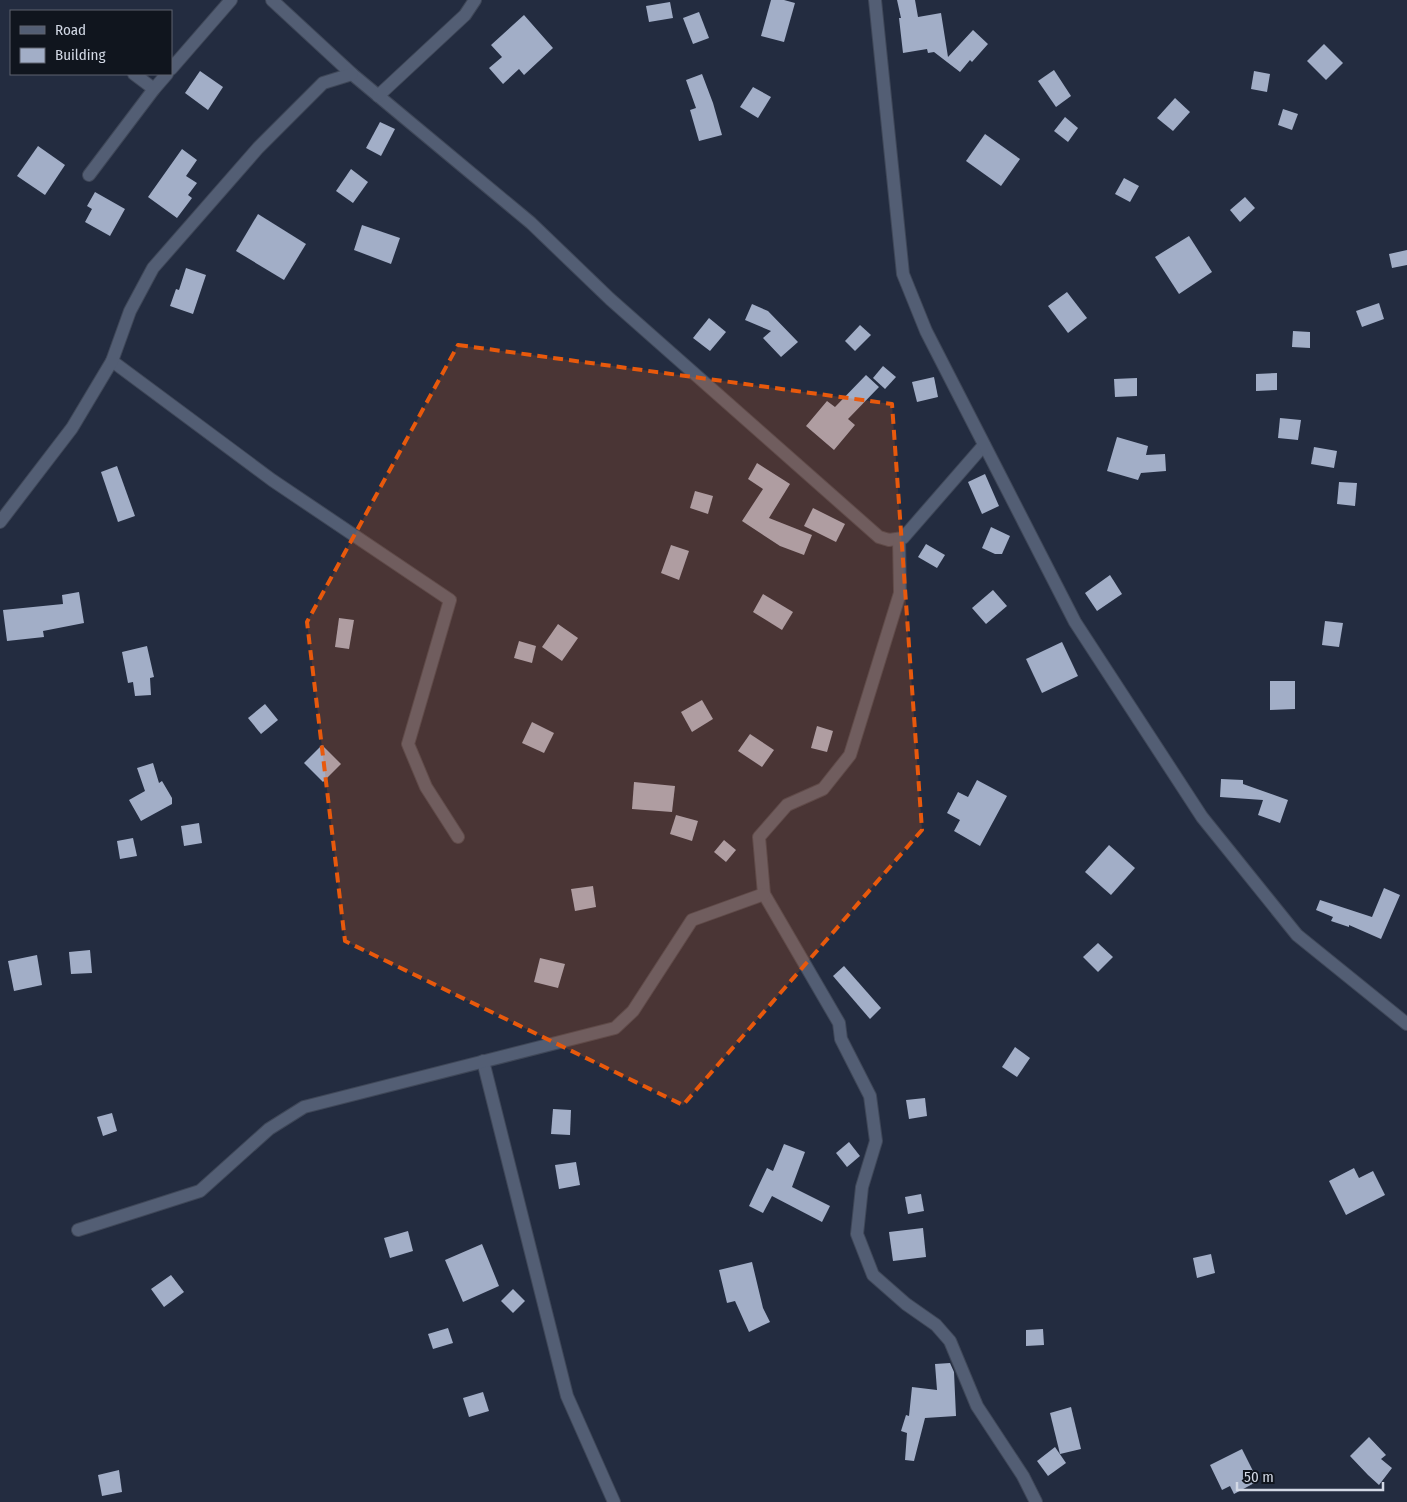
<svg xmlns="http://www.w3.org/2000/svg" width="1407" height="1502" font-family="'Fira Sans Condensed',sans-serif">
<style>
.building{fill:#a2aec7}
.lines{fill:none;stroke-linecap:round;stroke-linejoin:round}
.street-casing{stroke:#3f4758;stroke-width:14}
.street{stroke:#535e74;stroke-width:12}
.marked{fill:#e8590c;fill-opacity:0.2;stroke:#e8590c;stroke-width:4;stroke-dasharray:10 6;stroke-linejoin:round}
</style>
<rect width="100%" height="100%" fill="#232c40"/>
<!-- building -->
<g class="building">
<polygon points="771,0 784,0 795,3 784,42 761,36"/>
<polygon points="897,0 915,0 918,17 941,13 948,57 973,30 988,44 972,62 970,60 960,72 934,52 928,53 927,49 903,53 899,18 901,18"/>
<polygon points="670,2 673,18 649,22 646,6"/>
<polygon points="699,12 709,38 693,44 683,18"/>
<polygon points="524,15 553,48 524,75 519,69 503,84 489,68 502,57 491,45"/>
<polygon points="1324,44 1343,63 1326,80 1307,61"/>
<polygon points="1054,70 1071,96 1056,107 1038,81"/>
<polygon points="200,71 223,87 208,110 185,93"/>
<polygon points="1254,71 1270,74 1267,92 1251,89"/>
<polygon points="702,74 713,103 722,135 699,141 690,110 696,108 686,80"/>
<polygon points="753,87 771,97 758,118 740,107"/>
<polygon points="1175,98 1190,112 1173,131 1157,118"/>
<polygon points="1283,109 1298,114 1292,130 1278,125"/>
<polygon points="1065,117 1078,128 1068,142 1054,131"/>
<polygon points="380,122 395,129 381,156 366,148"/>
<polygon points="985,134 1020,159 1001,186 966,161"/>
<polygon points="38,146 65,165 45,195 17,176"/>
<polygon points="182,149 197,160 186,176 197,183 188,195 192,198 177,218 148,197"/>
<polygon points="351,169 368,182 353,203 336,191"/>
<polygon points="1124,178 1139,186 1130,202 1115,194"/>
<polygon points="95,192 125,209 110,236 85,222 92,209 87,206"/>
<polygon points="1245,197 1255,208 1240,222 1230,210"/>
<polygon points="258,214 306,244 284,280 236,251"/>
<polygon points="362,225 400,238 391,264 354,250"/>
<polygon points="1189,236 1212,272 1179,294 1155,257"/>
<polygon points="1407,250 1407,265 1392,268 1389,254"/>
<polygon points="186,268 206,275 193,314 170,306 176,289 179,290"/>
<polygon points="1067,292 1087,318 1068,333 1048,306"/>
<polygon points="1379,303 1384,319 1362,327 1356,311"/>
<polygon points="752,304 768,311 798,342 781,357 763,338 771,331 745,320"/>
<polygon points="709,318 726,332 710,351 693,338"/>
<polygon points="860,325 871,335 855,351 845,341"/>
<polygon points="1293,331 1310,332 1310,348 1292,347"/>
<polygon points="883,366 896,377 885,389 873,378"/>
<polygon points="1277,373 1277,390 1256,391 1256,374"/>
<polygon points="866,375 879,387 848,419 855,425 834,450 806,426 827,401 835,407"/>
<polygon points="934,377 938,397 917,402 912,382"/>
<polygon points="1137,378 1137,396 1115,397 1114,379"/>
<polygon points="1280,418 1301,420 1298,440 1278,438"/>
<polygon points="1117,437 1148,446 1146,455 1165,454 1166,471 1141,473 1138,480 1107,471"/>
<polygon points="1314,447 1337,451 1334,468 1311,464"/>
<polygon points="757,463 790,484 769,518 812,535 804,555 780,546 742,521 763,489 748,479"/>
<polygon points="117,466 135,516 118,522 101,472"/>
<polygon points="985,474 999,506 982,514 968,482"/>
<polygon points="1339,482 1357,483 1355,506 1337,504"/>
<polygon points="695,491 713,496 708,514 690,508"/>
<polygon points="813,508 845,524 836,542 804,526"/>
<polygon points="991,527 1010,536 1002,554 995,554 982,548"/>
<polygon points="926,544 945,555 937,568 918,557"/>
<polygon points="671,545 689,551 679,580 661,573"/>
<polygon points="1110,575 1122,594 1097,611 1085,593"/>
<polygon points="993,590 1007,606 986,624 972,608"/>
<polygon points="79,592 84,623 43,631 44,637 7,641 3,610 63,604 62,595"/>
<polygon points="763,594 793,612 782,630 753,612"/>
<polygon points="339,618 354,620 349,649 335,647"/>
<polygon points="1325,621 1343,623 1339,647 1322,645"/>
<polygon points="558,624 578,638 562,661 542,647"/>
<polygon points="519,641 536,646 532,663 514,658"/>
<polygon points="1062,642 1078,676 1042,693 1026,659"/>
<polygon points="147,646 154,677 150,678 151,695 135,696 133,682 128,683 122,652"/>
<polygon points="1270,681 1295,681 1295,709 1270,710"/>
<polygon points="702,700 713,719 692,732 681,712"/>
<polygon points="265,704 278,720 261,734 248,718"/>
<polygon points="532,722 554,733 544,753 522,743"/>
<polygon points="817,726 833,731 827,752 811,748"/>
<polygon points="750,734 774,750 762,767 738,751"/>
<polygon points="322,745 341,764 323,782 304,763"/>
<polygon points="153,763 159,783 162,781 172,798 172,804 141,821 129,800 145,791 137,768"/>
<polygon points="1221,779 1243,780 1243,784 1288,800 1280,823 1258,815 1263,800 1220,797"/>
<polygon points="977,780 1007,796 980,846 954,831 960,820 947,813 958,792 968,797"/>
<polygon points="634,782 675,786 672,812 632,809"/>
<polygon points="676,815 698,821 692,841 670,834"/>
<polygon points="199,823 202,843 184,846 181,826"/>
<polygon points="133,838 137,856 120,859 117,841"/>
<polygon points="724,840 736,850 726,862 714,852"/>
<polygon points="1109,845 1135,868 1111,895 1085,872"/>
<polygon points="593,886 596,907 575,911 571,889"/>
<polygon points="1384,888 1400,895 1381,939 1349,925 1349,927 1331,921 1333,917 1316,910 1320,900 1372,917"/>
<polygon points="1098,943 1113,957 1098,972 1083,957"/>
<polygon points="90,950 92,973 71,974 69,952"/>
<polygon points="37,955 42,985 14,991 8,961"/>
<polygon points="540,958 565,964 558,988 534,982"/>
<polygon points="844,966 881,1008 870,1019 833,976"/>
<polygon points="1015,1047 1030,1058 1017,1077 1002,1067"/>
<polygon points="925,1098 927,1116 909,1119 906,1100"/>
<polygon points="553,1109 571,1110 570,1135 551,1134"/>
<polygon points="112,1113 117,1131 103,1136 97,1117"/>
<polygon points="849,1142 860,1156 847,1167 836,1153"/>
<polygon points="784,1144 805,1152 792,1187 830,1206 822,1222 772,1196 763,1213 749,1206 767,1168 773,1171"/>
<polygon points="576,1162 580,1185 559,1189 555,1165"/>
<polygon points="1354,1168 1359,1178 1373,1171 1385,1195 1346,1215 1329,1181"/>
<polygon points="921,1194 924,1211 908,1214 905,1197"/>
<polygon points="923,1228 926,1257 893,1261 889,1232"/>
<polygon points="408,1231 413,1251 390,1258 384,1238"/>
<polygon points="482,1244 499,1286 463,1302 445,1260"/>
<polygon points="1211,1254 1215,1273 1197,1278 1193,1258"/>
<polygon points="752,1262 763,1308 770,1322 749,1332 735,1301 727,1303 719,1270"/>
<polygon points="171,1275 184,1292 164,1307 151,1289"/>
<polygon points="513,1289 525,1301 513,1313 501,1301"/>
<polygon points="448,1328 453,1343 433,1349 428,1334"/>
<polygon points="1043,1329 1044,1345 1026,1346 1026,1330"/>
<polygon points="950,1363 954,1372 956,1416 925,1418 914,1461 905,1460 907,1433 901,1431 906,1415 909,1416 912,1387 937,1390 935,1364"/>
<polygon points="483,1392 489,1411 469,1417 463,1398"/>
<polygon points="1071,1407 1081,1449 1060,1454 1050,1413"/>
<polygon points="1369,1437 1386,1455 1381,1459 1392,1468 1379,1485 1368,1475 1350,1456"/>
<polygon points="1055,1447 1066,1463 1048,1476 1037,1461"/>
<polygon points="1242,1449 1258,1481 1234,1494 1230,1486 1222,1490 1210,1465"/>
<polygon points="119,1470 122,1492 102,1496 98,1475"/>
</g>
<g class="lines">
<defs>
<g id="street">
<polyline points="272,0 352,74 531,223 610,299 879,537 889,540 903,538 984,445"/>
<polyline points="875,0 903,274 926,331 1075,622 1202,817 1297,935 1407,1024"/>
<polyline points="171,69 231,0"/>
<polyline points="134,74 154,89"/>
<polyline points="378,96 465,15 475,0"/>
<polyline points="89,175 154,89 167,74"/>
<polyline points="112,361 272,480 450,600 408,744 426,787 458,837"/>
<polyline points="0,522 72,428 112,361 130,311 153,268 258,148 323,83 352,74"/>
<polyline points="899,539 900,593 850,755 823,789 787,805 759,837 764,894 839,1023 841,1039 870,1096 876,1141 862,1187 857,1234 873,1275 906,1304 936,1325 950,1341 977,1406 1023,1476 1036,1502"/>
<polyline points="483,1061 567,1396 614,1502"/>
<polyline points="78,1230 200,1191 269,1129 304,1107 615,1028 633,1011 692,920 764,894"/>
</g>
</defs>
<!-- street casing -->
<use href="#street" class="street-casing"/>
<!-- street -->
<use href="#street" class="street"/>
</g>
<!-- marked area -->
<path class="marked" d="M458 345 892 404 922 830 683 1105 345 941 307 622Z"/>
<!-- legend -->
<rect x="10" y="10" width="162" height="65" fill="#10151e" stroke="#5e636e"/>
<rect x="20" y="26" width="25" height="8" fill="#535e74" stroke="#5e636e"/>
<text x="55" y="35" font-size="15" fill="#d2d8e5">Road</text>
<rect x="20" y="48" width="25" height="15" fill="#a2aec7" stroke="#5e636e"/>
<text x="55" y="60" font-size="15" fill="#d2d8e5">Building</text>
<!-- scale -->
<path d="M1237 1482v8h146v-8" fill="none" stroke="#d2d8e5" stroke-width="2.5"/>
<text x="1244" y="1482" font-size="15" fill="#d2d8e5" stroke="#10151e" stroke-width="4" paint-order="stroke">50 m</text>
</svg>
